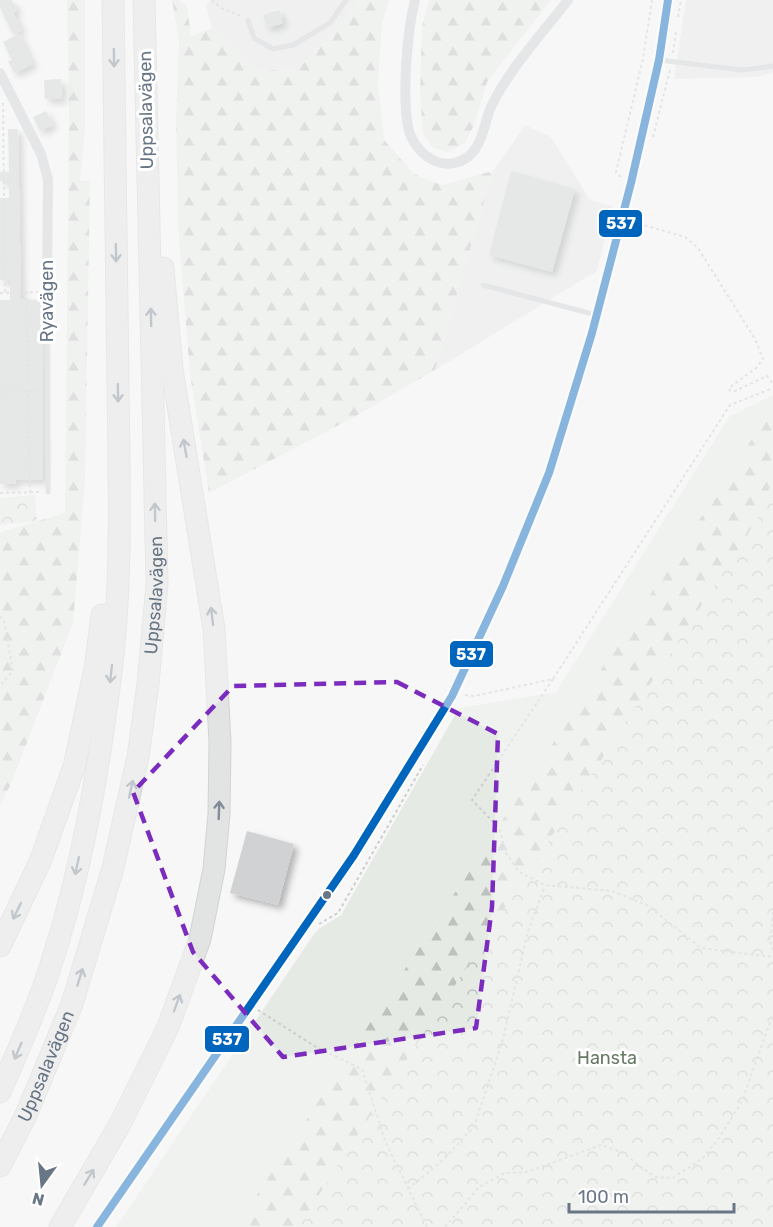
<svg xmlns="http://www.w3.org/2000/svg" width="773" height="1227" font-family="Rubik,sans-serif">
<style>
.built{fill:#e6e7e8}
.grass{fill:#e6eae5}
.forest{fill:url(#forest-firs)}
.park{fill:url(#park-crowns)}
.building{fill:#d0d2d3;filter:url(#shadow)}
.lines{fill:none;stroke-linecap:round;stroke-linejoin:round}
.motorway-casing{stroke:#d3d3d4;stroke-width:23}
.path{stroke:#cccdce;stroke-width:2;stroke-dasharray:3 3;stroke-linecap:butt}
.service{stroke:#cfd0d2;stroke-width:5}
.minor{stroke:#cfd0d2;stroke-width:10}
.motorway{stroke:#e2e3e3;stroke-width:21}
.bus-1-casing{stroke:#fff;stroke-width:12}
.bus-1{stroke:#0065bd;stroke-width:8}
.oneway{stroke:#808c99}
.marked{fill:none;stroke:#7b2cbf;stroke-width:4.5;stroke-dasharray:12 8;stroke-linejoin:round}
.bus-dot{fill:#687686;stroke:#fff;stroke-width:2}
.labels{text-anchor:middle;stroke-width:6;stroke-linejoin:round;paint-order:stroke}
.street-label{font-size:18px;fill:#687686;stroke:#fff}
.park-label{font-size:18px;fill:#657963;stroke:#fff}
.line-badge{stroke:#fff;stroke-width:2}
.badge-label{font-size:16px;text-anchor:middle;font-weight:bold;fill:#fff}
</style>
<defs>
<pattern id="forest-firs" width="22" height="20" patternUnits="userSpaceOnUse" patternTransform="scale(1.5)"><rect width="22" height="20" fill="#e6eae5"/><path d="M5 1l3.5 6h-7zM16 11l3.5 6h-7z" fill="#bec2bf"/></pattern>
<pattern id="park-crowns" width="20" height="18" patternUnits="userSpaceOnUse" patternTransform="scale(1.5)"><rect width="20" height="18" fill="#e6eae5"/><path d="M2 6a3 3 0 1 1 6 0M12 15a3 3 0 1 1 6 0" fill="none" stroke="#bec2bf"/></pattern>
<filter id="shadow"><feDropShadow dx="4.5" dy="4.5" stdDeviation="3" flood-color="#0004"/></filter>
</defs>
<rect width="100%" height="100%" fill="#f7f7f7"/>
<!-- built -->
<g class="built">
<polygon points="211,0 359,0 336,29 299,68 259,71 212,28 206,5"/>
<polygon points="686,0 773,0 773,72 758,77 674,79"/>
<polygon points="525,125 551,137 590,200 613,206 597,271 435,370 493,171"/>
</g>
<!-- grass -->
<polygon class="grass" points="773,395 773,407 236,1227 116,1227 314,934 320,928 341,915 459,708 556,692 729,417"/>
<!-- forest -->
<g class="forest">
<polygon points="67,0 85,0 85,130 80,181 90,181 85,482 73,623 11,784 0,805 0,532 65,513 69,115"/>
<polygon points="172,0 179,0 187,6 191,36 212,28 259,71 299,68 336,29 359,0 389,0 382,23 378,84 384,140 414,174 442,185 493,171 435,370 354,417 209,493 190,374 184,301 178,223 176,119 179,40"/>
<polygon points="429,0 551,0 487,82 474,125 465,143 448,152 433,148 423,134 420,93 422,27"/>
<polygon points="773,407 773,1227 236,1227"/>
</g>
<!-- park -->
<g class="park">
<polygon points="773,477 773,1227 298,1227 760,515"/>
<polygon points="35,495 37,521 0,525 0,498"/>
</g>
<!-- building -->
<g class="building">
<polygon points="0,0 12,0 17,10 13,13 22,30 13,34 0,8"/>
<polygon points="279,10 283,23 267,28 263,15"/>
<polygon points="19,34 33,64 14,73 8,61 12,60 3,42"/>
<polygon points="61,79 62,99 45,99 44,80"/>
<polygon points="46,111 53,125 40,131 33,117"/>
<polygon points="8,129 18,129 21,299 42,300 43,480 15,479 16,484 0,484 0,300 10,300 10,281 0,280 0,198 9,198 9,181 0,181 0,172 9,172"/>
<polygon points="511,171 575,189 552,272 489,255"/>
<polygon points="247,831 294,844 278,905 230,893"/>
</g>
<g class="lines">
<defs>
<g id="motorway">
<polyline points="0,946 40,862 74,767 95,669 102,615"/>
<path d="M0 1092C19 1048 39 1004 53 958 82 868 98 773 110 680 123 582 119 482 118 384 116 256 115 128 113 0"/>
<path id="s1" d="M0 1166 26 1115 72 1004 113 868 138 757 148 684 157 584 144 0"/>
<polyline points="60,1227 120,1124 168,1027 200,939 214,869 219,814 220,742 214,629 172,369 163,268"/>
</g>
</defs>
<!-- motorway casing -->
<use href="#motorway" class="motorway-casing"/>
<!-- path -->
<g class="path">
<polyline points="212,0 221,8 241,16"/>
<polyline points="678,17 681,0"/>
<polyline points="673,53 676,32"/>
<polyline points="3,103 5,293"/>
<polyline points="653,137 670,70"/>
<polyline points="621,177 616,172 643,59 652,0"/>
<polyline points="633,222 685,237 698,248 755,339 763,359 756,368 729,388 730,391 735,391 767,376 773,384"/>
<polyline points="26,292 30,493"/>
<polyline points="0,293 38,292"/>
<polyline points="0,392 39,391"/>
<polyline points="0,493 39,492"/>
<polyline points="0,616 4,621 13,671 0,686"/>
<polyline points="553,679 472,800 499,828 506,853 519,872 545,885 612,891 647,905 701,948 773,957"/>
<polyline points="465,695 474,696 553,679 730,405 773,388"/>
<polyline points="773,912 770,941 773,950"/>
<polyline points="319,924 338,913 423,765"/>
<polyline points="258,1010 316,1047 362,1069 385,1141 427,1227"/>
<polyline points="408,1189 442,1161 474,1127 503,1039 528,931 545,886"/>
<polyline points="445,1227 479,1187 505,1173 527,1172 601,1145 624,1153 639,1166 656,1177 673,1178 703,1158 719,1138 742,1101 773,1014"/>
</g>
<!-- service -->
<g class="service">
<polyline points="248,20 254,38 273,49 293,45 330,23 346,0"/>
<polyline points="659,60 742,70 773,66"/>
<polyline points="483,285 596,315"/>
<polyline points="47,292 48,492"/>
</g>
<!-- minor -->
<g class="minor">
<path d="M415 0C407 32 402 93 408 127 411 141 421 155 435 161 446 166 459 164 469 156 483 144 484 123 491 107 509 69 542 34 568 0"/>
<polyline points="0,73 41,154 48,179 47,292"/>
<polyline points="97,1227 354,855 452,696 503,586 549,473 592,333 631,183 659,60 666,22 668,0"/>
</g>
<!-- motorway -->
<use href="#motorway" class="motorway"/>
<defs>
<polyline id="bus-1" points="97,1227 354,855 452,696 503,586 549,473 592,333 631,183 659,60 668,0"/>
</defs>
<!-- bus-1 casing -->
<use href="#bus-1" class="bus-1-casing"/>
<!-- bus-1 -->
<use href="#bus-1" class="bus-1"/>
</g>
<!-- one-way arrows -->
<defs><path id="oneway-shaft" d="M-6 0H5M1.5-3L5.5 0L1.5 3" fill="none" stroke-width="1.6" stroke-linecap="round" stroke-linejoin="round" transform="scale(1.5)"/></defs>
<g class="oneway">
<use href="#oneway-shaft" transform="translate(114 58) rotate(89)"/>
<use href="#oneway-shaft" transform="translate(116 253) rotate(89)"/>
<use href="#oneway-shaft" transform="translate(151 317) rotate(-91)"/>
<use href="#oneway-shaft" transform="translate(118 393) rotate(89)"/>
<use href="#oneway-shaft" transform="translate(185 448) rotate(-100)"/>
<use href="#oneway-shaft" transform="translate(155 512) rotate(-91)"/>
<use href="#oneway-shaft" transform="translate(212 616) rotate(-97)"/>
<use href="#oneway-shaft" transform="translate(111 674) rotate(96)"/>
<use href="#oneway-shaft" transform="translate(131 789) rotate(-77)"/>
<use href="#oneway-shaft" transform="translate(219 810) rotate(-88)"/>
<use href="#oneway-shaft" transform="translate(77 866) rotate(102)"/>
<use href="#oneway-shaft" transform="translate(17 911) rotate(116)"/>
<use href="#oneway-shaft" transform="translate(80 977) rotate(-73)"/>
<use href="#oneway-shaft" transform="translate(177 1003) rotate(-70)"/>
<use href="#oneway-shaft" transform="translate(18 1051) rotate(113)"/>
<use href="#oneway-shaft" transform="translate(89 1177) rotate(-59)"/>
</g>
<!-- marked area -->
<path d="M0 0H773V1227H0ZM397 682 498 734 492 907 476 1028 283 1057 193 952 133 792 233 686Z" fill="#f7f7f7" fill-opacity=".55" fill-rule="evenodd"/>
<path class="marked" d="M397 682 498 734 492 907 476 1028 283 1057 193 952 133 792 233 686Z"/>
<!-- markers -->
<circle class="bus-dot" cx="327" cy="895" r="5"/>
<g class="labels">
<!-- street labels -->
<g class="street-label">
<text transform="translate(146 110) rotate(-91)" y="6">Uppsalavägen</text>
<text transform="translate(47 301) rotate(-90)" y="6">Ryavägen</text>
<text dy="6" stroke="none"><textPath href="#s1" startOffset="596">Uppsalavägen</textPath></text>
<text dy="6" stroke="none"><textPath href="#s1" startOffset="110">Uppsalavägen</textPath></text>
</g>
<!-- park labels -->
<g class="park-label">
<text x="607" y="1064">Hansta</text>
</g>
</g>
<g class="line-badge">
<rect x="598" y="209" width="45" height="29" rx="6" fill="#0065bd"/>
<rect x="449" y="640" width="45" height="28" rx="6" fill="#0065bd"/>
<rect x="204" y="1025" width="46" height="28" rx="6" fill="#0065bd"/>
</g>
<g class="badge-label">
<text x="621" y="229">537</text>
<text x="471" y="660">537</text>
<text x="227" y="1045">537</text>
</g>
<!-- north arrow -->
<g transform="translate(42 1185) rotate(195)" stroke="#ffffff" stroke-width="4.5" paint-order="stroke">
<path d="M0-4.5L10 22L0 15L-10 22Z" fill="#687686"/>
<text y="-9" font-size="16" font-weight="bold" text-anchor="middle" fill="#687686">N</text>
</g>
<!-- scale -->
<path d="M569 1203v9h165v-9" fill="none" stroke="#687686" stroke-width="3"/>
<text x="578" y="1203" font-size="18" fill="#687686" stroke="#ffffff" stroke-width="4.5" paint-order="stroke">100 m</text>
</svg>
